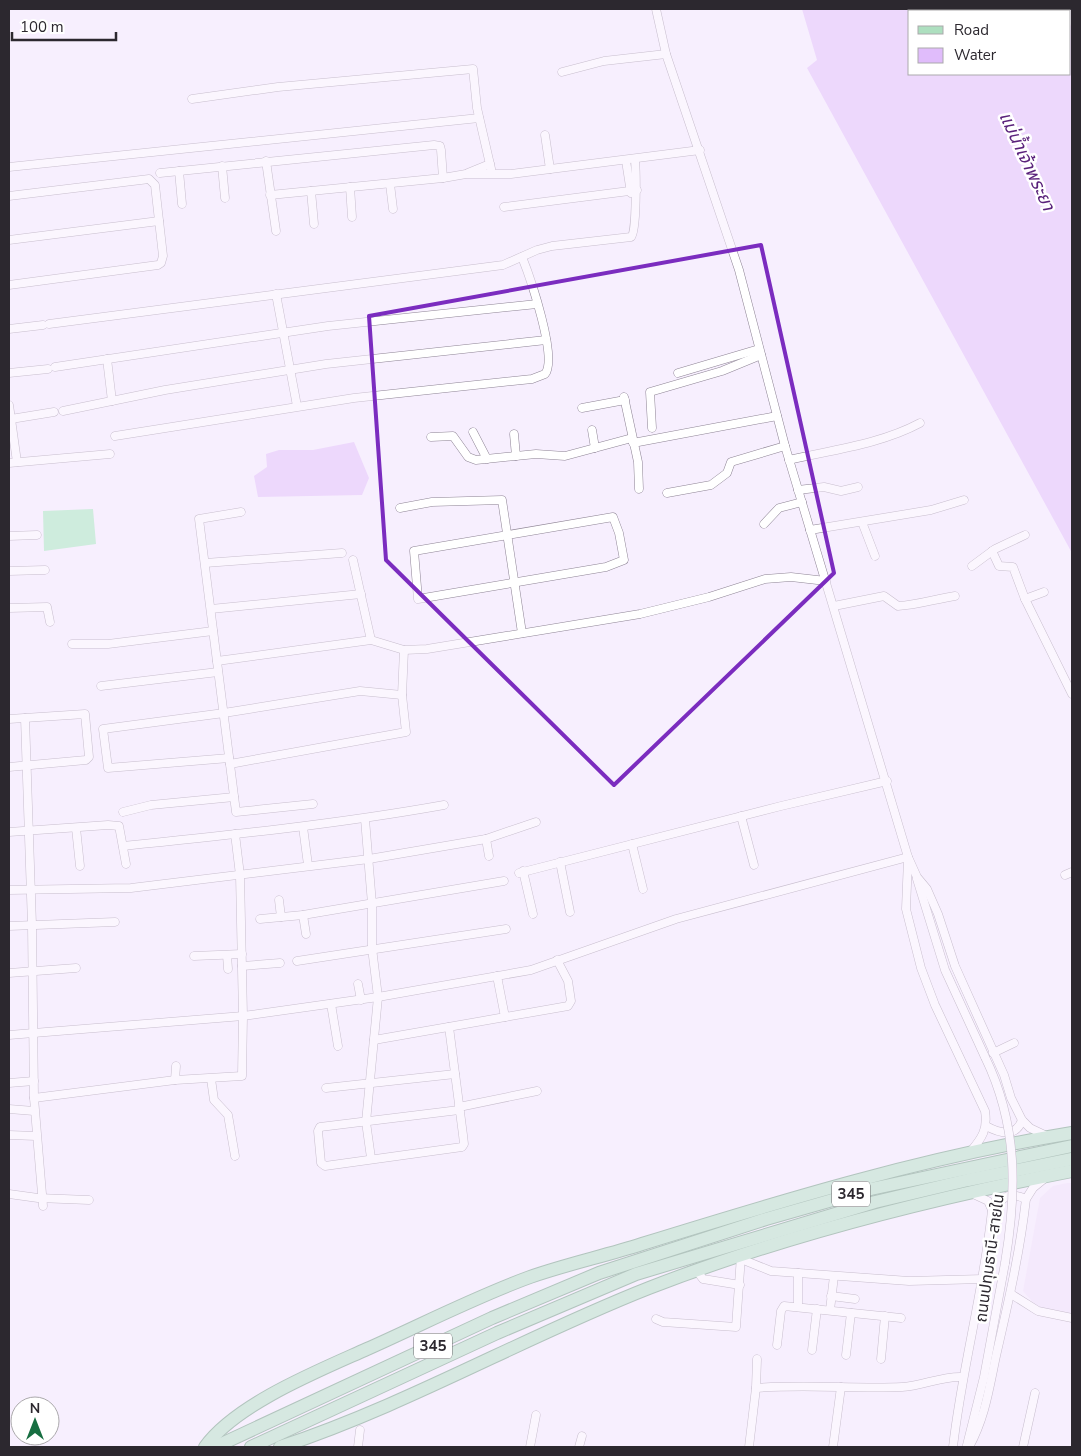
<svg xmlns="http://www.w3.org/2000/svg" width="1081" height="1456" font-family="'Nunito Sans','Noto Sans Thai',sans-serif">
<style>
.built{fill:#f0e2fb}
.green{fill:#9be8b6}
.water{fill:#e0bcfb}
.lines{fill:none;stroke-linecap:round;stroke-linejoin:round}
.minor-casing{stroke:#8e8495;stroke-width:9}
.primary-casing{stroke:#5d9171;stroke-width:14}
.minor{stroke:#fff;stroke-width:8}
.primary{stroke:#addfbf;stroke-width:12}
.minor-bridge-casing{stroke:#8e8495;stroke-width:9;stroke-linecap:butt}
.minor-bridge{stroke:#fff;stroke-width:8}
.marked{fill:none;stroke:#7b2cbf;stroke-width:4;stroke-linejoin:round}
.labels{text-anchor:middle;stroke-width:5;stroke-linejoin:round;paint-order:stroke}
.shield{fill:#fff;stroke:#6b686d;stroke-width:1}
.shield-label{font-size:15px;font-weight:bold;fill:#2c282f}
.street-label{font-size:16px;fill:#2c282f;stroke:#fff}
.water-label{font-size:18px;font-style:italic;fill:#5a227b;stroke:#fff}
</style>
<rect width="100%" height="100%" fill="#f7effe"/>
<!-- built -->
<polygon class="built" points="1067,1183 1072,1183 1072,1315 1038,1308 1023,1291 1040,1198 1053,1186"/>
<!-- green -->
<polygon class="green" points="93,509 96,544 44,551 43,511"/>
<!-- water -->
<g class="water">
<polygon points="802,9 1062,9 1064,11 910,11 910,74 1070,74 1070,24 1072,29 1072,553 807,68 817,60"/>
<polygon points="354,442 369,478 362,495 258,497 254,476 267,467 266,454 279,450 313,450"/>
</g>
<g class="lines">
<defs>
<g id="minor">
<polyline points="656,9 666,54 739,270 785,446 908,857 917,877 927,889 938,914 955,966 1004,1075 1011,1098 1022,1120 1030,1128 1047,1136"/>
<polyline points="562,72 604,61 666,54"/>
<polyline points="192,99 278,87 473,69 477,108 492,173"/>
<polyline points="545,135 550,169"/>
<polyline points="266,161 276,231"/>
<polyline points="626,161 631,193"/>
<polyline points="222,166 225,198"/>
<polyline points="9,167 479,118"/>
<polyline points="179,171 182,204"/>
<polyline points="160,173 434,145 440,146 441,150 443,178 466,174 511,174 700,150"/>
<polyline points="468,173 490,164"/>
<polyline points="390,184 393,209"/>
<polyline points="350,187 352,217"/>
<polyline points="311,191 314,224"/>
<polyline points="270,195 443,178"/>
<polyline points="9,196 149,179 155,185 163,256 161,263 158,265 9,285"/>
<polyline points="504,207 637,190"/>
<polyline points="9,240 159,221"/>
<polyline points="276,294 297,406"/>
<path d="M49 324 503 265 537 250 552 246 631 237C637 232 636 172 635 160"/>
<polyline points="9,329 43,325"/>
<polyline points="107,359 112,401"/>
<polyline points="55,367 328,326 537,304"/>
<polyline points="9,373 48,369"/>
<polyline points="678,373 759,349"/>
<polyline points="624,397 638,462 639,489"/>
<polyline points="9,405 17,462"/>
<polyline points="582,408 625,400"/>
<polyline points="63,411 165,390 326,364 546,340"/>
<polyline points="11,419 54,412"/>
<polyline points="652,428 650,392 722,371 761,355"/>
<polyline points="592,430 595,448"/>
<polyline points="473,432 487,459"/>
<polyline points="514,434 516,456"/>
<path d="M115 436 354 398 532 379 545 374C558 358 530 277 522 257"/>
<polyline points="431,437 453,436 468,457 476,460 536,454 565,456 632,438"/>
<polyline points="633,443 777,416"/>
<path d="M789 460C832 450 881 444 920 423"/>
<polyline points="9,463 110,454"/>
<polyline points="798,490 824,487 841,491 858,487"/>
<polyline points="667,493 711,485 727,473 731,462 785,446"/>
<polyline points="400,508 432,502 502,500 522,633"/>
<polyline points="241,512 199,519 236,812 313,804"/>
<polygon points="613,517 619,533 624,560 606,567 418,599 414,551"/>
<polyline points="862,522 875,556"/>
<polyline points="764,524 779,508 802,502"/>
<polyline points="810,530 931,510 964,500"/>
<polyline points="9,536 37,535"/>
<polyline points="992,551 999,566 1013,567 1025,599 1072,694"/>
<polyline points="353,560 371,640"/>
<polyline points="205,563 342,553"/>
<polyline points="972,566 995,549 1025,535"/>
<polyline points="9,571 45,570"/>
<polyline points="1025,599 1044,592"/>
<path d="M834 606 884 596 898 606C918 605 935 599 955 596"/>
<polyline points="9,608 47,607 50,622"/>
<polyline points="211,609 361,594"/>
<polyline points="72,644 108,644 213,631"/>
<polyline points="217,661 371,640 404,650 427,649 640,614 709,597 765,579 791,577 826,581"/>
<polyline points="101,686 218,672"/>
<polyline points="25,718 32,925 34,1098 43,1206"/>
<polyline points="9,719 85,714 89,757 86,760 9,767"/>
<polyline points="229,758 108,768 103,729 224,713 360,691 402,695"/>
<polyline points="230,764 406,732 402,695 404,650"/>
<polyline points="123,812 151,805 234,797"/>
<polyline points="741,816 754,865"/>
<polyline points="365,819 372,904 372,948 378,997 366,1122 371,1158"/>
<polyline points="303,827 308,865"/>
<polyline points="76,828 80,866"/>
<polyline points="9,832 108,825 119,826 126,864"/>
<polyline points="486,839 489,856"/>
<polyline points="632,844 643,889"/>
<path d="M123 846C231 835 338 824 444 805"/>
<path d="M908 859 906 909 921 968 935 1005 985 1111C988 1129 982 1138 971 1151"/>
<polyline points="560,862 570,912"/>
<polyline points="523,871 533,914"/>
<polyline points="519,873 781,806 887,781"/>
<polyline points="1065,875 1072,872"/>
<polyline points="917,879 945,970 985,1057"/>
<polyline points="9,890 131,888 369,859 486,839 536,822"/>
<polyline points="279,900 281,917"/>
<polyline points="303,915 306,934"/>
<polyline points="260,919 303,915 504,881"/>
<polyline points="9,926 115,922"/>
<polyline points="227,955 228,969"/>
<polyline points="194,956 242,954"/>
<polyline points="297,961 506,929"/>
<polyline points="242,966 280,963"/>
<polyline points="9,973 76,968"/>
<polyline points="497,976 505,1017"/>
<polyline points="358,984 361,1000"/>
<polyline points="331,1004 338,1046"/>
<polyline points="449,1027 463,1135 464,1144 462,1147 325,1166 321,1163 318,1131 320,1127 459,1110"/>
<polyline points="9,1035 243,1016 378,997 531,970 676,919 908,857"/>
<polyline points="374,1040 568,1006 571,1001 568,981 557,960"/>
<polyline points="993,1053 1014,1043"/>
<polyline points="211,1079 214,1100 228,1115 235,1156"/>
<polyline points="175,1080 176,1066"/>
<polyline points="9,1083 34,1081"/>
<polyline points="326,1088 455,1074"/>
<polyline points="34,1098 175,1080 242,1076 243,1016 240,875 235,834"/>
<polyline points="459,1107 537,1091"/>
<polyline points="9,1109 34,1111"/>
<path d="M986 1126C999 1133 1016 1138 1022 1120"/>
<polyline points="9,1135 36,1136"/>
<polyline points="9,1194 38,1198 89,1200"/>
<path d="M992 1210C1005 1196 1008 1191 1026 1199"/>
<polyline points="741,1256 746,1261 771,1271 909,1281 983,1279"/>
<polyline points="697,1271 703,1279 740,1285"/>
<polyline points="798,1273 798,1307"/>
<polyline points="1011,1294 1038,1311 1072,1318"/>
<polyline points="831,1296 855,1299"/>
<polyline points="830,1310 834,1276"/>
<polyline points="656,1319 663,1322 736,1327 741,1256"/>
<polyline points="777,1345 781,1311 784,1306 901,1318"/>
<polyline points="812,1350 817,1309"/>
<polyline points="846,1355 851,1313"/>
<polyline points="881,1359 885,1316"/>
<path d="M756 1388C805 1384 853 1389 902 1387 923 1386 941 1376 962 1377"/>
<polyline points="967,1445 984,1377 1005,1263"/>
<polyline points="358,1447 360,1430"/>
<polyline points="530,1447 536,1415"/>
<polyline points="579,1447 582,1436"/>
<polyline points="749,1447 756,1388 757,1359"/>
<polyline points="833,1447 841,1387"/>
<path d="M953 1447C962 1367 984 1290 992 1210L988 1201 973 1194"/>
<path d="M969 1447C985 1418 989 1389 996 1356 1008 1304 1020 1252 1026 1199L1033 1188 1044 1179"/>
<polyline points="1023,1447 1035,1393"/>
</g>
<g id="primary">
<path d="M205 1447C236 1404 318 1371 367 1349 421 1325 475 1297 530 1277 567 1264 605 1256 642 1244 784 1200 925 1157 1072 1133"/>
<polyline points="215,1447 492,1318 599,1273 766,1219 871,1189 1072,1146"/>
<polyline points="251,1447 497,1333 636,1274 875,1202 968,1180 1072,1159"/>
<path d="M280 1447C407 1405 524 1337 649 1288 785 1235 929 1199 1072 1171"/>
</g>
</defs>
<!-- minor casing -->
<use href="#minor" class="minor-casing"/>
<!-- primary casing -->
<use href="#primary" class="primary-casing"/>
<!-- minor -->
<use href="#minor" class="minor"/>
<!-- primary -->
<use href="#primary" class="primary"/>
<defs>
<path id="minor-bridge" d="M985 1057C1018 1125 1017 1191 1005 1263"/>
</defs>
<!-- minor-bridge casing -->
<use href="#minor-bridge" class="minor-bridge-casing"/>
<!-- minor-bridge -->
<use href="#minor-bridge" class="minor-bridge"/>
</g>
<!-- marked area -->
<path d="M0 0H1081V1456H0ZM761 245 834 573 614 785 386 560 369 316Z" fill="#f7effe" fill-opacity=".55" fill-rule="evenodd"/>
<path class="marked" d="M761 245 834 573 614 785 386 560 369 316Z"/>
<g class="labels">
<!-- shield labels -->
<g class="shield">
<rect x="832" y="1181.5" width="38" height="25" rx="4"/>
<rect x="414" y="1333.5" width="38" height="25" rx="4"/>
</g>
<g class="shield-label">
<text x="851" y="1199">345</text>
<text x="433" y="1351">345</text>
</g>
<!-- street labels -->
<g class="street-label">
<text transform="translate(989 1258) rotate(-82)" y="6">ถนนปทุมธานี-สายใน</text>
</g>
<!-- water labels -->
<g class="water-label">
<text transform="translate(1027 161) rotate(65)" y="6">แม่น้ำเจ้าพระยา</text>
</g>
</g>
<!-- border -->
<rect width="1081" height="1456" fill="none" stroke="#2c282f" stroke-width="20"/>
<!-- legend -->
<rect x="908" y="10" width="162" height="65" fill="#ffffff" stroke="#aba9ac"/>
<rect x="918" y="26" width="25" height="8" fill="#addfbf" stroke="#aba9ac"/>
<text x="954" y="35" font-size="15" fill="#2c282f">Road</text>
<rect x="918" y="48" width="25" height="15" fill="#e0bcfb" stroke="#aba9ac"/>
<text x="954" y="60" font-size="15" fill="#2c282f">Water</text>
<!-- north arrow -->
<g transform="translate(35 1421)"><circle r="24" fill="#ffffff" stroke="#aba9ac"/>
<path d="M0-4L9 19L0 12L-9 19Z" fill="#176e41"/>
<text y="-8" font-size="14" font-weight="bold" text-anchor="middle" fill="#2c282f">N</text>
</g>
<!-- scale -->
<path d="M12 32v8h104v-8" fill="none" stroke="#2c282f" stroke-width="2.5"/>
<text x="20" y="32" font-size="15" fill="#2c282f" stroke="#ffffff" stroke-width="4" paint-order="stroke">100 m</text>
</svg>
